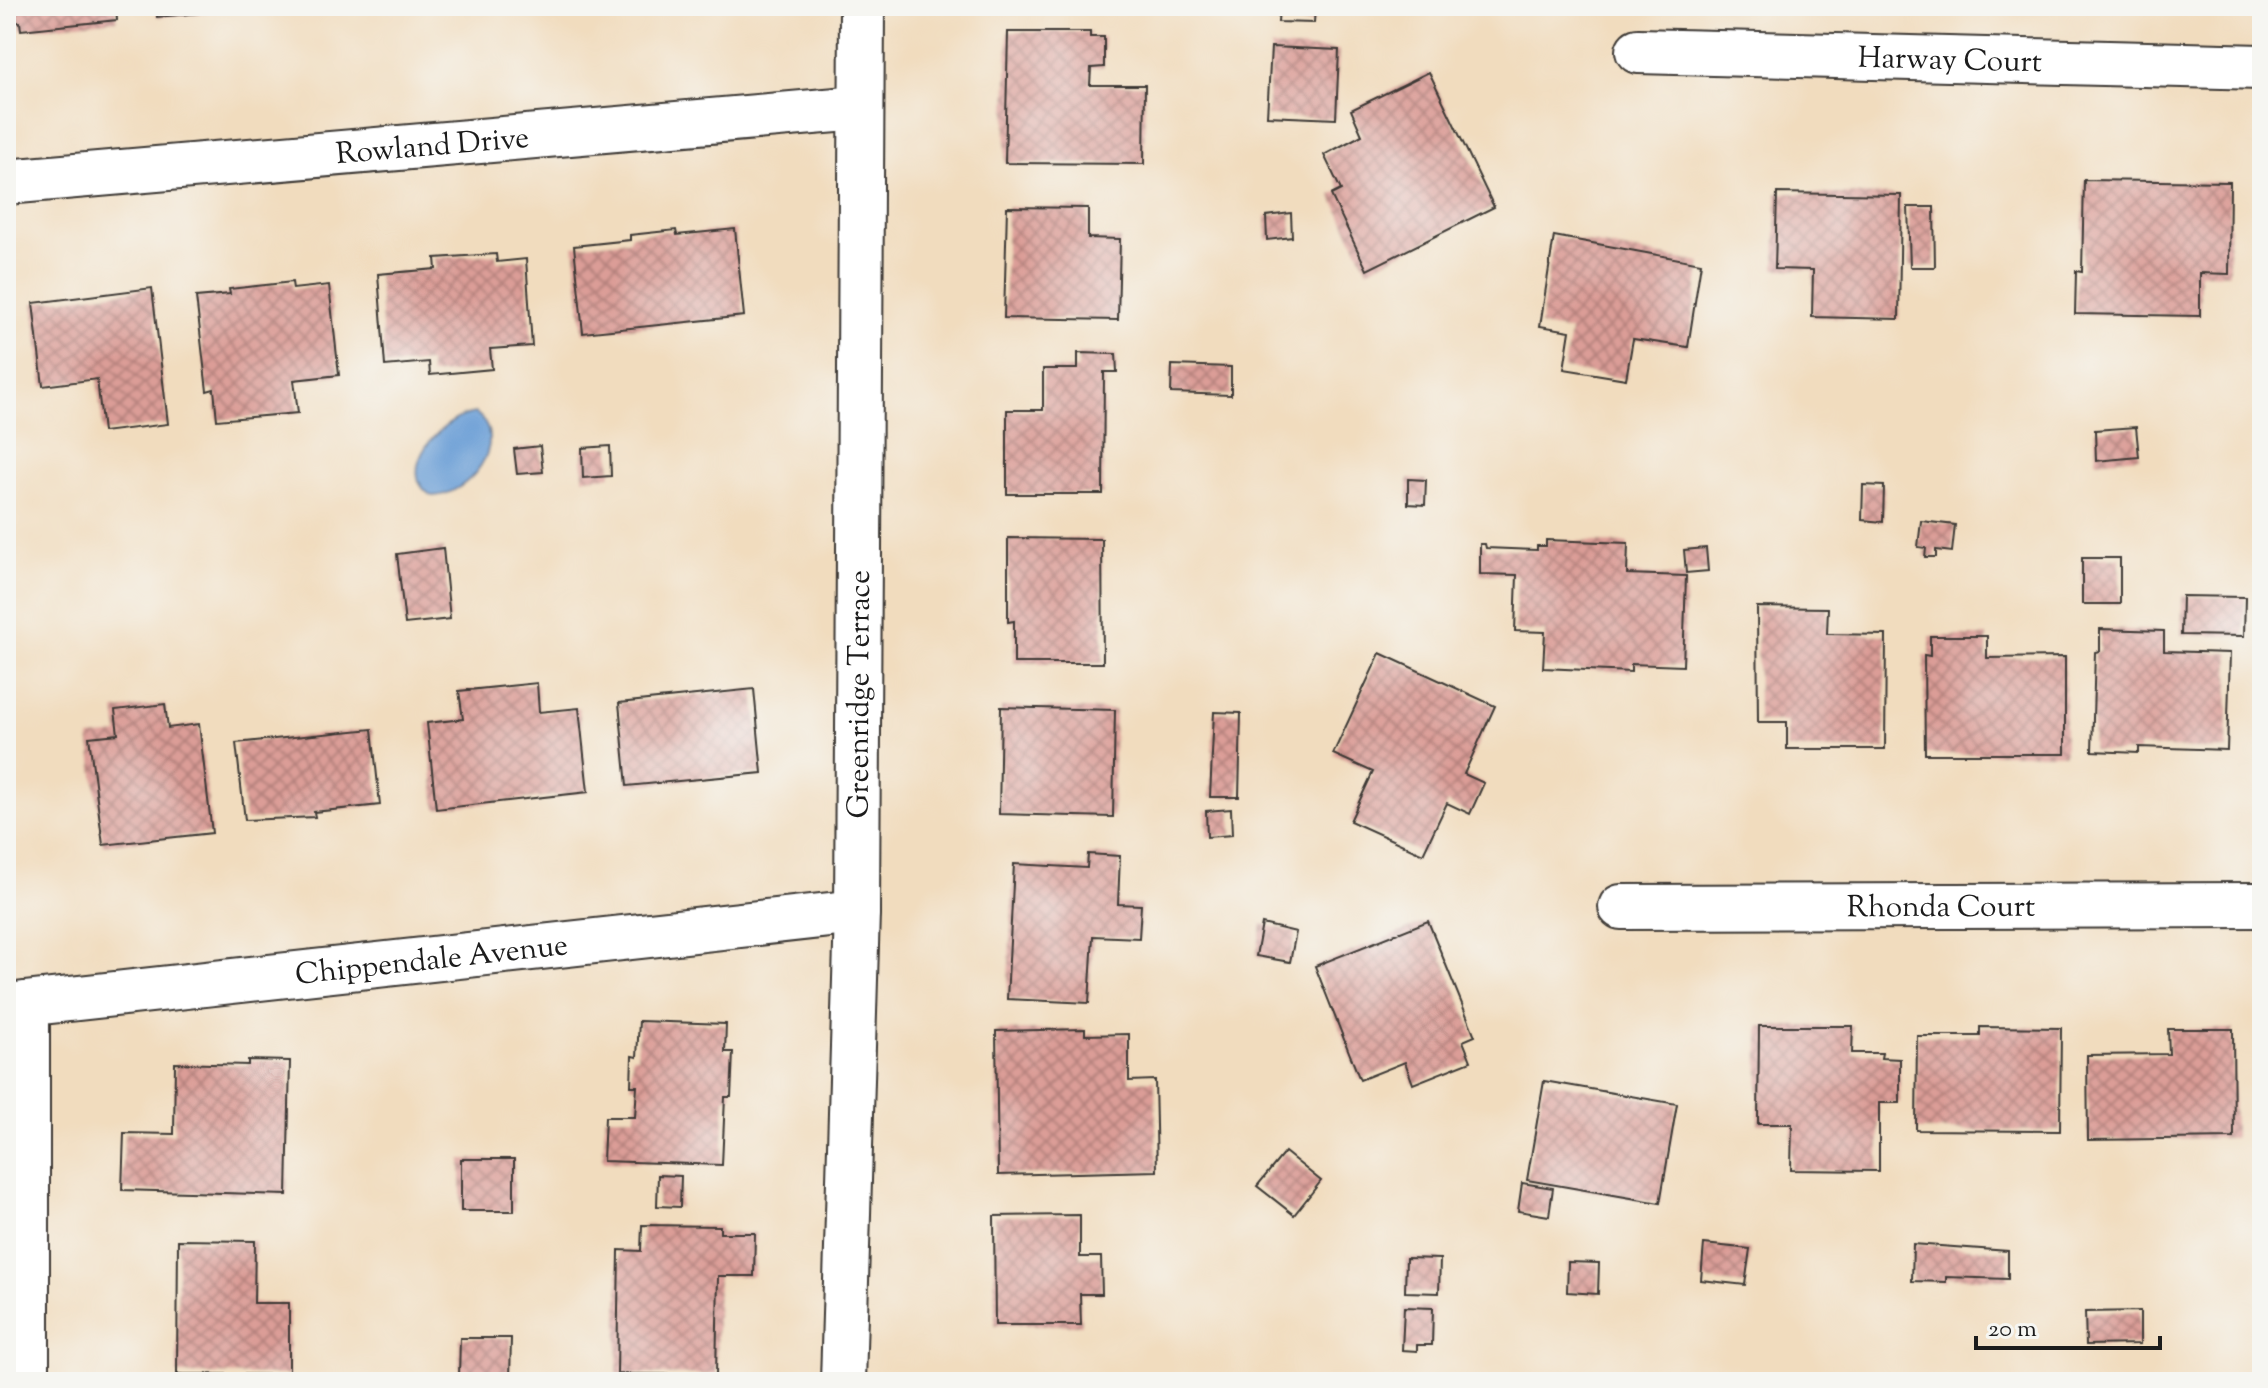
<svg xmlns="http://www.w3.org/2000/svg" width="2268" height="1388" font-family="'Sorts Mill Goudy',serif">
<style>
.water{fill:#6b9ed6;stroke:#445d79;stroke-width:2}
.building{fill:url(#building-cross-hatch)}
.lines{fill:none;stroke-linecap:round;stroke-linejoin:round}
.minor-casing{stroke:#3c3934;stroke-width:48}
.minor{stroke:#fff;stroke-width:44}
.labels{text-anchor:middle;stroke-width:8;stroke-linejoin:round;paint-order:stroke}
.street-label{font-size:30px;fill:#1c1c1c;stroke:#f6f6f2}
</style>
<defs>
<pattern id="building-cross-hatch" width="8" height="8" patternUnits="userSpaceOnUse" patternTransform="scale(2)"><rect width="8" height="8" fill="#db9d97"/><path d="M0 0l8 8M0 8l8-8" fill="none" stroke="#b17f7a"/></pattern>
</defs>
<rect width="100%" height="100%" fill="#f6f6f2"/>
<filter id="ink" filterUnits="userSpaceOnUse"><feTurbulence type="fractalNoise" baseFrequency=".0125" numOctaves="2"/><feDisplacementMap in="SourceGraphic" scale="16" xChannelSelector="R" yChannelSelector="G"/><feConvolveMatrix kernelMatrix="1 2 1 2 8 2 1 2 1" color-interpolation-filters="sRGB"/></filter>
<filter id="wash" filterUnits="userSpaceOnUse"><feTurbulence type="fractalNoise" baseFrequency=".006" numOctaves="4" result="noise"/><feDisplacementMap in="SourceGraphic" scale="32" xChannelSelector="R" yChannelSelector="G"/><feGaussianBlur stdDeviation="1.8" result="paint"/><feColorMatrix in="noise" values="0 0 0 0 0 0 0 0 0 0 0 0 0 0 0 0 0 1.4 0 .05"/><feComposite in="paint" operator="in"/></filter>
<g filter="url(#wash)">
<rect width="100%" height="100%" fill="#f1dcbe"/>
<!-- water -->
<path class="water" d="M476 413C512 442 467 497 432 496 392 471 443 415 476 413Z"/>
<g id="blocks">
<!-- building -->
<g class="building">
<polygon points="6,6 116,6 117,20 21,30 20,22 6,23"/>
<polygon points="156,6 254,6 254,8 157,17"/>
<polygon points="1279,6 1315,6 1314,23 1278,22"/>
<polygon points="1008,32 1090,32 1090,37 1104,37 1104,67 1091,68 1090,85 1145,85 1144,164 1005,163"/>
<polygon points="1271,47 1339,50 1336,119 1267,116"/>
<polygon points="1429,72 1494,207 1367,270 1331,195 1341,190 1324,155 1362,135 1351,110"/>
<polygon points="2084,180 2230,182 2229,274 2200,273 2200,316 2075,314 2076,271 2082,272"/>
<polygon points="1777,193 1901,195 1899,319 1812,317 1813,270 1775,269"/>
<polygon points="1007,207 1088,208 1088,238 1120,239 1118,320 1004,318"/>
<polygon points="1908,207 1934,207 1935,267 1910,267"/>
<polygon points="1291,213 1292,237 1267,240 1266,216"/>
<polygon points="735,229 744,316 583,333 574,246 630,240 630,235 676,230 677,235"/>
<polygon points="1554,236 1701,263 1688,347 1633,339 1626,379 1564,369 1570,331 1540,326"/>
<polygon points="496,254 497,262 526,259 532,346 490,349 492,369 430,375 429,362 385,366 378,274 436,269 435,258"/>
<polygon points="292,282 293,289 329,285 339,375 294,380 298,413 217,420 214,389 207,391 196,297 230,294 229,289"/>
<polygon points="152,288 168,424 103,432 97,379 43,386 33,303"/>
<polygon points="1078,353 1116,354 1117,372 1104,372 1103,494 1007,494 1007,410 1043,410 1043,369 1078,369"/>
<polygon points="1172,365 1231,367 1231,395 1171,393"/>
<polygon points="2136,427 2139,457 2096,461 2095,430"/>
<polygon points="540,446 543,472 517,474 514,449"/>
<polygon points="610,446 611,476 583,478 582,448"/>
<polygon points="1408,479 1426,480 1425,505 1408,504"/>
<polygon points="1863,485 1884,486 1883,522 1862,520"/>
<polygon points="1921,521 1955,525 1952,552 1936,550 1936,557 1925,557 1926,548 1918,547"/>
<polygon points="1008,538 1102,539 1103,663 1014,663 1014,621 1008,622"/>
<polygon points="1546,540 1628,543 1627,574 1686,576 1683,666 1631,664 1631,672 1543,668 1545,632 1515,631 1517,575 1480,574 1480,544 1485,544 1486,548 1537,550 1537,546 1546,546"/>
<polygon points="443,548 450,619 405,624 397,554"/>
<polygon points="1706,548 1708,571 1686,573 1684,550"/>
<rect x="2082" y="558" width="38" height="46"/>
<polygon points="2182,596 2245,597 2244,636 2181,635"/>
<polygon points="1757,607 1828,608 1827,634 1886,635 1885,749 1787,749 1787,722 1758,722"/>
<polygon points="2100,629 2164,631 2164,651 2230,653 2227,750 2139,747 2139,753 2092,751 2095,652 2100,651"/>
<polygon points="1930,636 1987,636 1987,658 2065,657 2065,754 1925,754 1924,655 1930,656"/>
<polygon points="1380,653 1495,706 1464,774 1484,783 1470,814 1447,803 1423,854 1350,821 1373,772 1333,754"/>
<polygon points="537,683 539,712 579,708 588,792 436,809 427,723 463,719 459,691"/>
<polygon points="754,689 762,773 627,786 619,703"/>
<polygon points="165,704 168,728 199,724 212,833 103,845 89,737 118,734 115,710"/>
<polygon points="1001,707 1115,710 1113,817 999,814"/>
<polygon points="1214,712 1241,713 1239,797 1210,797"/>
<polygon points="372,729 380,805 314,812 315,817 245,820 236,743"/>
<polygon points="1231,809 1232,835 1207,837 1206,811"/>
<polygon points="1088,854 1120,856 1118,904 1141,905 1139,938 1093,936 1089,1003 1007,999 1014,864 1087,868"/>
<polygon points="1428,921 1475,1036 1463,1041 1471,1061 1413,1084 1405,1062 1360,1080 1315,966"/>
<polygon points="1262,924 1296,932 1290,962 1256,956"/>
<polygon points="639,1021 726,1024 725,1052 733,1052 731,1097 725,1097 722,1165 603,1161 605,1117 635,1117 637,1086 631,1086 632,1056 637,1057"/>
<polygon points="1759,1026 1853,1026 1852,1053 1882,1053 1881,1058 1900,1059 1900,1103 1879,1103 1879,1171 1791,1170 1792,1124 1758,1124"/>
<polygon points="1980,1027 2061,1028 2060,1131 1916,1130 1917,1036 1980,1036"/>
<polygon points="1085,1029 1085,1035 1129,1034 1129,1081 1155,1080 1157,1171 998,1175 996,1031"/>
<polygon points="2168,1029 2233,1029 2234,1138 2088,1140 2087,1055 2169,1054"/>
<polygon points="248,1060 290,1061 287,1195 122,1190 124,1133 174,1134 175,1063 248,1065"/>
<polygon points="1544,1081 1677,1104 1660,1203 1527,1180"/>
<polygon points="1285,1152 1321,1181 1294,1215 1257,1186"/>
<rect x="461" y="1159" width="53" height="52"/>
<polygon points="658,1175 681,1176 680,1207 657,1206"/>
<polygon points="1522,1183 1553,1188 1549,1216 1518,1211"/>
<polygon points="1080,1215 1080,1257 1101,1257 1102,1294 1080,1294 1081,1325 995,1325 994,1216"/>
<polygon points="642,1225 720,1226 720,1233 755,1233 754,1276 718,1276 716,1375 617,1374 619,1250 641,1251"/>
<polygon points="178,1240 255,1241 254,1303 289,1303 289,1375 177,1374"/>
<polygon points="1704,1244 1750,1249 1745,1285 1701,1280"/>
<polygon points="1913,1244 2008,1251 2008,1279 1946,1277 1946,1282 1912,1281"/>
<polygon points="1406,1258 1440,1259 1439,1293 1405,1292"/>
<polygon points="1568,1262 1599,1263 1598,1294 1567,1292"/>
<polygon points="1404,1307 1433,1308 1432,1345 1417,1345 1417,1351 1402,1350"/>
<polygon points="2140,1311 2140,1344 2086,1345 2085,1312"/>
<polygon points="460,1338 511,1338 510,1378 459,1377"/>
</g>
</g>
</g>
<g filter="url(#ink)">
<use href="#blocks" fill-opacity="0" stroke="#3c3934" stroke-width="2"/>
<g class="lines">
<defs>
<g id="minor">
<path id="s1" d="M1638 51 2262 67"/>
<path id="s2" d="M6 182 860 108"/>
<path id="s3" d="M1621 907 2262 905"/>
<polyline points="27,1004 27,1382"/>
<path id="s4" d="M6 1006 857 912"/>
<path id="s5" d="M843 1382 857 912 862 6"/>
</g>
</defs>
<!-- minor casing -->
<use href="#minor" class="minor-casing"/>
<!-- minor -->
<use href="#minor" class="minor"/>
</g>
</g>
<g class="labels">
<!-- street labels -->
<g class="street-label">
<text dy="10" stroke="none"><textPath href="#s1" startOffset="312">Harway Court</textPath></text>
<text dy="10" stroke="none"><textPath href="#s2" startOffset="428">Rowland Drive</textPath></text>
<text dy="10" stroke="none"><textPath href="#s5" startOffset="688">Greenridge Terrace</textPath></text>
<text dy="10" stroke="none"><textPath href="#s3" startOffset="320">Rhonda Court</textPath></text>
<text dy="10" stroke="none"><textPath href="#s4" startOffset="428">Chippendale Avenue</textPath></text>
</g>
</g>
<!-- margin -->
<rect width="2268" height="1388" fill="none" stroke="#f6f6f2" stroke-width="32"/>
<!-- scale -->
<path d="M1976 1336v12h184v-12" fill="none" stroke="#1c1c1c" stroke-width="4"/>
<text x="1988" y="1336" font-size="24" fill="#1c1c1c" stroke="#f6f6f2" stroke-width="6" paint-order="stroke">20 m</text>
</svg>
